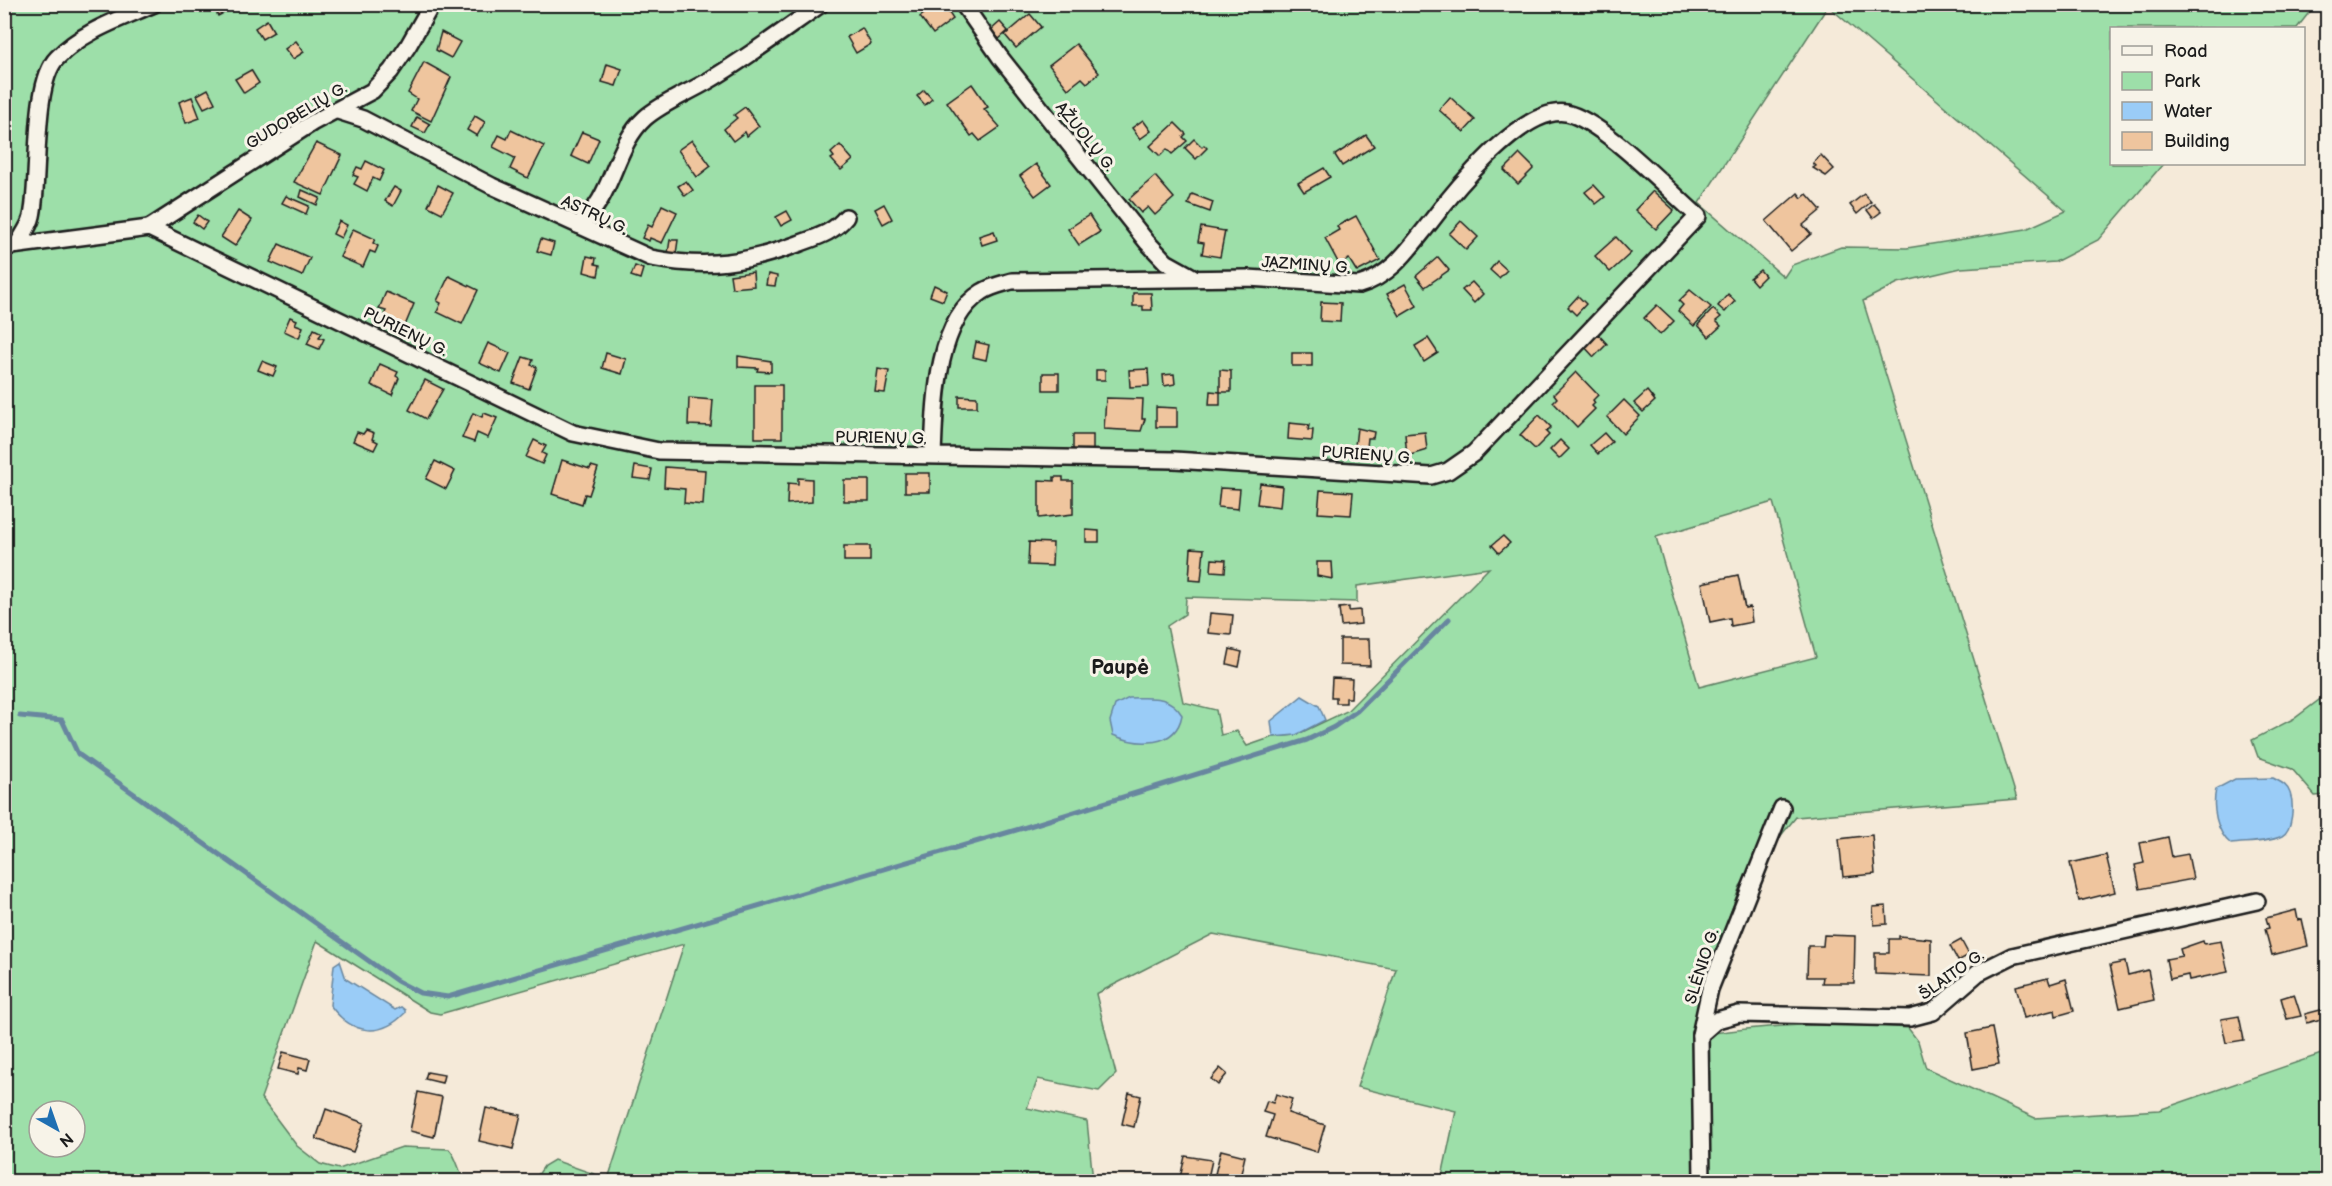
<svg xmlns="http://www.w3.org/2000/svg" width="2332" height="1186" font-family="'Balsamiq Sans',sans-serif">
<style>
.green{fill:#9ddfa9;stroke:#5c7e62;stroke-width:1.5;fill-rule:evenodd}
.water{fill:#9accf7;stroke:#68869f;stroke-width:1.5}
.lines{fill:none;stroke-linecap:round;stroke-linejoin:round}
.stream{stroke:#68869f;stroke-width:5}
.building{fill:#efc59e;stroke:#1c1c1c;stroke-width:1.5}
.minor-casing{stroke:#1c1c1c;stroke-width:20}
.minor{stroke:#f7f3e8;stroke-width:15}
.labels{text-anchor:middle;stroke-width:6;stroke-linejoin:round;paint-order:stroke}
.street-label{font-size:16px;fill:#1c1c1c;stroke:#f7f3e8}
.quarter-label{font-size:20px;font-weight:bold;fill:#1c1c1c;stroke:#f7f3e8}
</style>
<rect width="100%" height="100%" fill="#f5ead9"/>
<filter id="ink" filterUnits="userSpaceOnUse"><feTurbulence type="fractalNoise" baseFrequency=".0167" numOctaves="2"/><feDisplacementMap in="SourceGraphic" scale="12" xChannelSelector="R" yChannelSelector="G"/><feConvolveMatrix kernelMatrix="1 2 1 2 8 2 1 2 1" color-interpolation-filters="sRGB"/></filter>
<g filter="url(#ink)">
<!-- green -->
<g class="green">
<path d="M5 5H2315L2297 28H2112V164H2163L2098 240 2055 262 1961 268 1898 283 1863 301 2017 799 1796 817 1740 886 1700 999 1701 1035C1768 1024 1841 1022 1908 1028L1918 1041 1926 1068 2035 1118 2159 1110 2327 1052V1181H1441L1456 1111 1357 1087 1396 969 1213 934 1096 994 1116 1074 1099 1091 1038 1079 1027 1108 1087 1121 1093 1181H534L544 1166 554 1160 608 1179 684 944 440 1014 430 1012 317 941 261 1098 297 1146 320 1164 339 1169 402 1147 449 1149C459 1160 457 1171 466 1181H5V257L22 251 5 240ZM1828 6 2066 211 2026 229 1907 248 1841 247 1792 265 1784 277 1699 203ZM1773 502 1816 657 1699 687 1656 537ZM1489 568 1347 711 1296 735 1273 737 1247 746 1237 731 1221 735 1216 710 1183 702 1167 626 1185 614 1186 597 1357 602V586ZM39 1111H75V1147H39Z"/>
<polygon points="2327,694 2327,795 2315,796 2292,769 2258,757 2252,740 2295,718"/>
</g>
<!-- water -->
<g class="water">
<polygon points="1302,696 1319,706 1325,720 1296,735 1273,737 1271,721"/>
<path d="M1129 698C1151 698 1169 694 1182 715 1176 748 1138 746 1113 735L1110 721 1115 705Z"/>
<path d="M2273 778C2280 782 2287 784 2290 793 2294 804 2293 830 2282 836 2268 843 2246 842 2231 844 2216 832 2212 807 2216 789L2235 779Z"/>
<path d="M340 961 346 979 395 1010 401 1007 405 1010V1013C380 1039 351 1034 330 1005L334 965Z"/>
</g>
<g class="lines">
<!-- stream -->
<polyline class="stream" points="20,716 62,720 78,754 397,981 420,993 448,997 1023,828 1307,740 1334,727 1357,711 1449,619"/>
</g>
<!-- building -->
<g class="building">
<polygon points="212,4 241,4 218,16"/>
<polygon points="937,4 943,4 953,19 933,34 920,17"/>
<polygon points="1030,14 1041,27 1016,48 1005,35"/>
<polygon points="267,20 274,32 262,39 255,28"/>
<polygon points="1000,22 1008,31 999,39 991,30"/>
<polygon points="862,28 871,44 856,53 847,37"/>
<polygon points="441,32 460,42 451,58 436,50"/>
<polygon points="296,41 304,52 293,59 285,49"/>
<polygon points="1076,44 1099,73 1087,83 1082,78 1068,89 1049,65"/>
<polygon points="424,62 451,77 431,121 411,111 417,99 408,93"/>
<polygon points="607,64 622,69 616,86 602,82"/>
<polygon points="251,70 259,83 244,93 235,79"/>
<polygon points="972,84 988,107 984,109 1000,127 980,141 974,134 971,136 947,102"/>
<polygon points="208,89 215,103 204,108 197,95"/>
<polygon points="924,90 932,99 925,105 917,96"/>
<polygon points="192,97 200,118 186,123 179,102"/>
<polygon points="1450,97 1475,120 1464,132 1439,110"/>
<polygon points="745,107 759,126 747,136 745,132 733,141 724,129 737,118 734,115"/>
<polygon points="475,116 485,122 477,136 467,130"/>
<polygon points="417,117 430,124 425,133 412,127"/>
<polygon points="1143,120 1151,131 1140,139 1132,128"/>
<polygon points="1175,123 1186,134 1183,137 1187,141 1172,154 1167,149 1160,156 1150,146"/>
<polygon points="511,130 544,146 528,178 510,169 515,158 493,147 499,135 507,139"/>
<polygon points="582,132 599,139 588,164 571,156"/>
<polygon points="1366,135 1374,146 1342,166 1335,155"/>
<polygon points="1194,139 1202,147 1204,145 1207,148 1196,159 1185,148"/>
<polygon points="692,140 711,166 697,177 678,150"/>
<polygon points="316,143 342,155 323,195 294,182"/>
<polygon points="840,145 853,160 841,170 831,159 834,157 831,153"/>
<polygon points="1520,154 1534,168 1518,184 1504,170"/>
<polygon points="1821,155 1834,169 1826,176 1813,168 1816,166 1813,163"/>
<polygon points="366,161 384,170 379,181 373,178 367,191 354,184 358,177 353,175 357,167 362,169"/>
<polygon points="1036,164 1051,184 1035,196 1020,176"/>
<polygon points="1324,168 1330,177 1304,192 1298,183"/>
<polygon points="1155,176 1174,198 1155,215 1148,207 1141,213 1129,199"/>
<polygon points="686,181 693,190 685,196 678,186"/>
<polygon points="438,185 453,193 442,213 428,206"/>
<polygon points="1594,185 1605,197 1596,204 1585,192"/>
<polygon points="394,187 401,191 393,206 385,201"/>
<polygon points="302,190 320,198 317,205 300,197"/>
<polygon points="1653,191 1674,210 1656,229 1635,210"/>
<polygon points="1798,193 1802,198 1807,194 1821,210 1803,225 1811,234 1791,251 1766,221"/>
<polygon points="1192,194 1213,202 1210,212 1188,204"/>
<polygon points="1864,194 1871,202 1857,214 1850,205"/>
<polygon points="286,196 309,206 306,214 282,203"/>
<polygon points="884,204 892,219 883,224 875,209"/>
<polygon points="1874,204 1881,212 1873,218 1867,210"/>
<polygon points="662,205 677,212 662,243 650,238 649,241 642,238 648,225 652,227"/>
<polygon points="238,211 252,220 235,246 221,237"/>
<polygon points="787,211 792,220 781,226 776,217"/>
<polygon points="198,215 207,222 202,229 193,222"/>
<polygon points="1089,215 1100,232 1079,245 1068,229"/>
<polygon points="1356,216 1380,260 1357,272 1349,259 1339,264 1325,238 1339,230 1337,226"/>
<polygon points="339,221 347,225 341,238 333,234"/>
<polygon points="1461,221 1478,237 1466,250 1449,234"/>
<polygon points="1201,227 1225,231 1220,257 1202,254 1204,243 1198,242"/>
<polygon points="353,229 375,239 373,243 378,246 375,253 370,251 363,267 340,257"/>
<polygon points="994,231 997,240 982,245 979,236"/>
<polygon points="1616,237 1631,253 1610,272 1595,256"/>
<polygon points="541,239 554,243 551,255 537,251"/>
<polygon points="670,240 678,240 676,254 668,253"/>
<polygon points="279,244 310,258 302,276 270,262"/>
<polygon points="587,256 596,258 595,264 600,265 598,276 584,272"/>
<polygon points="1438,257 1449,270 1425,287 1416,276"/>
<polygon points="1497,261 1507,270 1499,278 1490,270"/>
<polygon points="635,266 643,269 640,279 631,276"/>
<polygon points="1760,270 1765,276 1756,285 1750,278"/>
<polygon points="753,272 754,286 732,288 730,275"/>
<polygon points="768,274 777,276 775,286 766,285"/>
<polygon points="449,276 478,290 462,324 437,312 441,303 437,301"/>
<polygon points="1472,282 1483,294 1474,303 1462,290"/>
<polygon points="1405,284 1417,306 1400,316 1387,294"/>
<polygon points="934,285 947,291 943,301 930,296"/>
<polygon points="1690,290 1711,307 1694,326 1678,311 1683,305 1679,301"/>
<polygon points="386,292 414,304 404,328 382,319 386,311 379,309"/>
<polygon points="1133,293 1151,293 1152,310 1143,310 1143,306 1133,306"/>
<polygon points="1728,294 1735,301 1725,312 1718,306"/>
<polygon points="1578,296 1586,304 1576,315 1568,307"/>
<polygon points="1321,302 1341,303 1340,322 1320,321"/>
<polygon points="1657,305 1674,321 1660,335 1644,318"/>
<polygon points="1713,309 1721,317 1716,321 1721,326 1709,337 1698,325"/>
<polygon points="290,317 297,320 295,324 303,327 299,338 284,331"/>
<polygon points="314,329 322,333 319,337 324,339 319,349 307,344"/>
<polygon points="1596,332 1607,344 1594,357 1583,345"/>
<polygon points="1428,338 1438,353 1424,362 1415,346"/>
<polygon points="976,342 989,345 986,360 973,357"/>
<polygon points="488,343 510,353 501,373 479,363"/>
<polygon points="606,353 626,359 622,374 602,368"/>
<rect x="1292" y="353" width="20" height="13"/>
<polygon points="738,356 771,361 771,372 757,371 758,368 738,367"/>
<polygon points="523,357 533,360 531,365 537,367 529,389 513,383"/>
<polygon points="262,361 277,367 273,376 258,370"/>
<polygon points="380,364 398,372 396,376 399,378 392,395 371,385"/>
<polygon points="878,369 889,371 885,393 875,392"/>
<polygon points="1148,369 1149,386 1130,387 1129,370"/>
<rect x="1096" y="370" width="9" height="10"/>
<polygon points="1220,370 1231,371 1231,392 1220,392"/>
<polygon points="1576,372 1598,395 1593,400 1595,403 1592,406 1595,409 1577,427 1553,402 1557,398 1554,394"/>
<rect x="1043" y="373" width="16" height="17"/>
<polygon points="1174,374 1175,384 1164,386 1163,375"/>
<polygon points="425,380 443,389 426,419 409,410"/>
<rect x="755" y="385" width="27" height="53"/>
<polygon points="1210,391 1220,392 1220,405 1209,405"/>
<polygon points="1647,391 1655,401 1643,412 1634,403"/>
<polygon points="959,396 977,397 977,407 959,407"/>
<polygon points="689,398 713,400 711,426 688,425"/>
<polygon points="1106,398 1143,399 1142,419 1145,419 1141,431 1104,429"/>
<polygon points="1624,400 1640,416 1623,434 1607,417"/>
<polygon points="1156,407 1177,408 1177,427 1156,427"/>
<polygon points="473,413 482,417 484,413 497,418 488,438 477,433 474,442 462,438"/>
<polygon points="1539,415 1551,427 1546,432 1549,435 1535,449 1520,435"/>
<polygon points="1289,423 1309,425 1308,430 1313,430 1312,441 1288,439"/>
<polygon points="1357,428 1374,432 1373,438 1368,438 1367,447 1355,446"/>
<polygon points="366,430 374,433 372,439 378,442 374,450 353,441 357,432 363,434"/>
<polygon points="1425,432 1427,450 1407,456 1405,434"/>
<polygon points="1604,433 1612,442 1598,454 1590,445"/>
<rect x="1073" y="435" width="20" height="16"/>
<polygon points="534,440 546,446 542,453 546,455 542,464 526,457"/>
<polygon points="1560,440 1569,449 1559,459 1550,450"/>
<polygon points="562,460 590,469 591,466 598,468 589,495 585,494 582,504 552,494"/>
<polygon points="435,461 455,471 446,489 426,479"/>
<polygon points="635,466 652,469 650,480 633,478"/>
<polygon points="665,467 705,470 703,505 684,503 685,489 664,487"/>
<rect x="905" y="473" width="25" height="19"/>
<polygon points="1054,477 1063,477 1063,481 1073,481 1073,514 1039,518 1039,480 1054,481"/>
<polygon points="798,478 812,479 812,502 787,504 788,483 798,484"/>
<rect x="844" y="480" width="25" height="21"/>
<polygon points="1260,483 1282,486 1280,507 1257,504"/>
<polygon points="1220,488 1240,489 1238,509 1218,507"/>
<polygon points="1320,490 1353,492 1351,515 1318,513"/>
<polygon points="1086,530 1099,531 1099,542 1086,542"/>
<polygon points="1503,536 1510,543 1499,553 1492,545"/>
<polygon points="1029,542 1053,543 1052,566 1028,565"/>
<rect x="844" y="546" width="26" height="15"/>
<polygon points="1191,548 1204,549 1201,581 1189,580"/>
<polygon points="1212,559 1226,560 1225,572 1211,571"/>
<polygon points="1317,562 1332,562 1333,579 1317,576"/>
<polygon points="1738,575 1745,608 1750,607 1752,622 1731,626 1730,618 1710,622 1702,583"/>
<polygon points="1349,607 1349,611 1360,610 1361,624 1341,626 1339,608"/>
<polygon points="1210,613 1233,615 1231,635 1208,633"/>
<polygon points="1340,639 1369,639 1370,666 1340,665"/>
<polygon points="1230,649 1242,652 1239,667 1227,664"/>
<polygon points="1332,678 1352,679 1351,698 1346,698 1346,703 1336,703 1336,697 1331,697"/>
<polygon points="1872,835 1875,874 1843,877 1839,839"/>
<polygon points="2168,837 2172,857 2188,854 2193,879 2140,889 2135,865 2144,863 2140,843"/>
<polygon points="2106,855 2115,892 2079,901 2070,863"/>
<polygon points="1886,906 1887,924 1874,925 1873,907"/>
<polygon points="2296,910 2298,920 2302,919 2308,946 2272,955 2265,929 2269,928 2266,918"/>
<polygon points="1824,935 1855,936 1854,983 1822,983 1823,977 1807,977 1808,946 1823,946"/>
<polygon points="1899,936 1931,939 1931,976 1875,974 1875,953 1889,953 1889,939 1899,939"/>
<polygon points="1961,940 1969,955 1958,961 1950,946"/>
<polygon points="2203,941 2204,944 2221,941 2228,972 2189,980 2188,975 2170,979 2166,959 2182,956 2180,949"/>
<polygon points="2125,962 2128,975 2148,970 2154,1000 2120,1008 2110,965"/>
<polygon points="2048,978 2050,984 2066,979 2074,1011 2056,1016 2055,1010 2024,1018 2016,986"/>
<polygon points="2294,994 2301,1016 2287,1019 2281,998"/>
<polygon points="2328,1008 2328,1017 2307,1023 2305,1014"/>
<polygon points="2239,1016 2244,1040 2226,1043 2221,1019"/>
<polygon points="1992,1028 1999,1064 1973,1069 1967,1033"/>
<polygon points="283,1052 310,1059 307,1070 299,1068 298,1074 278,1069"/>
<polygon points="1220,1068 1227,1074 1218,1085 1211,1079"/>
<polygon points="427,1072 444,1075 442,1083 425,1079"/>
<polygon points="418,1092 442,1097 434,1137 410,1131"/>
<polygon points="1129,1093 1141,1096 1134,1127 1122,1124"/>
<polygon points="1276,1094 1292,1099 1288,1113 1325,1125 1317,1152 1266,1137 1273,1115 1263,1112 1267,1101 1273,1103"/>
<polygon points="486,1108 521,1115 513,1149 479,1141"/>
<polygon points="326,1109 364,1123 353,1152 316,1139"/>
<polygon points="1221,1150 1245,1156 1240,1178 1215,1174"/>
<polygon points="1185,1156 1212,1160 1208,1178 1201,1177 1197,1182 1180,1178"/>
</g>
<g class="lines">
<defs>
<g id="minor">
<polyline points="963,4 1000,57 1147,242 1166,262 1193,277"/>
<path d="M338 111 363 119 492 186 651 258C707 269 746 263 798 244 817 237 833 233 846 217"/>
<path d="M578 225C614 199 613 147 645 118 662 103 688 93 708 81 747 58 784 30 821 4"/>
<polyline points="149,228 312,123 372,91 391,71 408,46 432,4"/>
<path d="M17 245C22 236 30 226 32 216 40 180 32 83 57 58 83 31 120 19 154 4"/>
<path d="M4 247 149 228 573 433 659 451 1174 460 1431 476 1448 471 1474 453 1698 216C1669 191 1602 120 1566 113 1522 106 1453 192 1429 224 1409 249 1391 276 1359 285L1248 278 1012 281C1002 284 991 286 982 292 935 321 935 407 933 456"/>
<polyline points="1700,1035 1717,1020 1739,1014 1910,1018 1933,1012 1978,973 2012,956 2257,901"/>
<polyline points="1702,1182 1700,1035 1710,989 1782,808"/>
</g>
</defs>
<!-- minor casing -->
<use href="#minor" class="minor-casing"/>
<!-- minor -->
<use href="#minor" class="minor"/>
</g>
</g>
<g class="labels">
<!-- street labels -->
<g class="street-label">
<text transform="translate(296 115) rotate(-31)" y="6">GUDOBELIŲ G.</text>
<text transform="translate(1086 136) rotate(51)" y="6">ĄŽUOLŲ G.</text>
<text transform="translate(595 214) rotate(25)" y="6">ASTRŲ G.</text>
<text transform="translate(1306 264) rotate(4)" y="6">JAZMINŲ G.</text>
<text transform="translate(406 331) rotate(26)" y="6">PURIENŲ G.</text>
<text transform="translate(881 437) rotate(1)" y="6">PURIENŲ G.</text>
<text transform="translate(1367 454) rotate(4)" y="6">PURIENŲ G.</text>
<text transform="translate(1701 966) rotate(-72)" y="6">SLĖNIO G.</text>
<text transform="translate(1951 974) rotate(-35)" y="6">ŠLAITO G.</text>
</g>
<!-- quarter labels -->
<g class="quarter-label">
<text x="1120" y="674">Paupė</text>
</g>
</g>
<!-- margin -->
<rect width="2332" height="1186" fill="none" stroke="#f7f3e8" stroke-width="24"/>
<rect x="12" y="12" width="2308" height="1162" fill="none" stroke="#1c1c1c" stroke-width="2" filter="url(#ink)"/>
<!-- legend -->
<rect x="2110" y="27" width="195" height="138" fill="#f7f3e8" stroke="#9f9d96" stroke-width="1.5"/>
<rect x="2122" y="46" width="30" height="9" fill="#f7f3e8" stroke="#9f9d96" stroke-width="1.5"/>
<text x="2164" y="57" font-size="18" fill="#1c1c1c">Road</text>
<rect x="2122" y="72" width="30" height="18" fill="#9ddfa9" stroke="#9f9d96" stroke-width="1.5"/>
<text x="2164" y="87" font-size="18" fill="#1c1c1c">Park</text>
<rect x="2122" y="102" width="30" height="18" fill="#9accf7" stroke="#9f9d96" stroke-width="1.5"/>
<text x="2164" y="117" font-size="18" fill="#1c1c1c">Water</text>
<rect x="2122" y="132" width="30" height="18" fill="#efc59e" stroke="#9f9d96" stroke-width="1.5"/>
<text x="2164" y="147" font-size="18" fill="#1c1c1c">Building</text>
<!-- north arrow -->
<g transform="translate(57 1129) rotate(140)"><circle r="28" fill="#f7f3e8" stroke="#9f9d96" stroke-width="1.5"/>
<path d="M0-4.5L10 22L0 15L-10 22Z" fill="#1f6fb2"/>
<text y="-9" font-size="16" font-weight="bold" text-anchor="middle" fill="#1c1c1c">N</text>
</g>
</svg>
